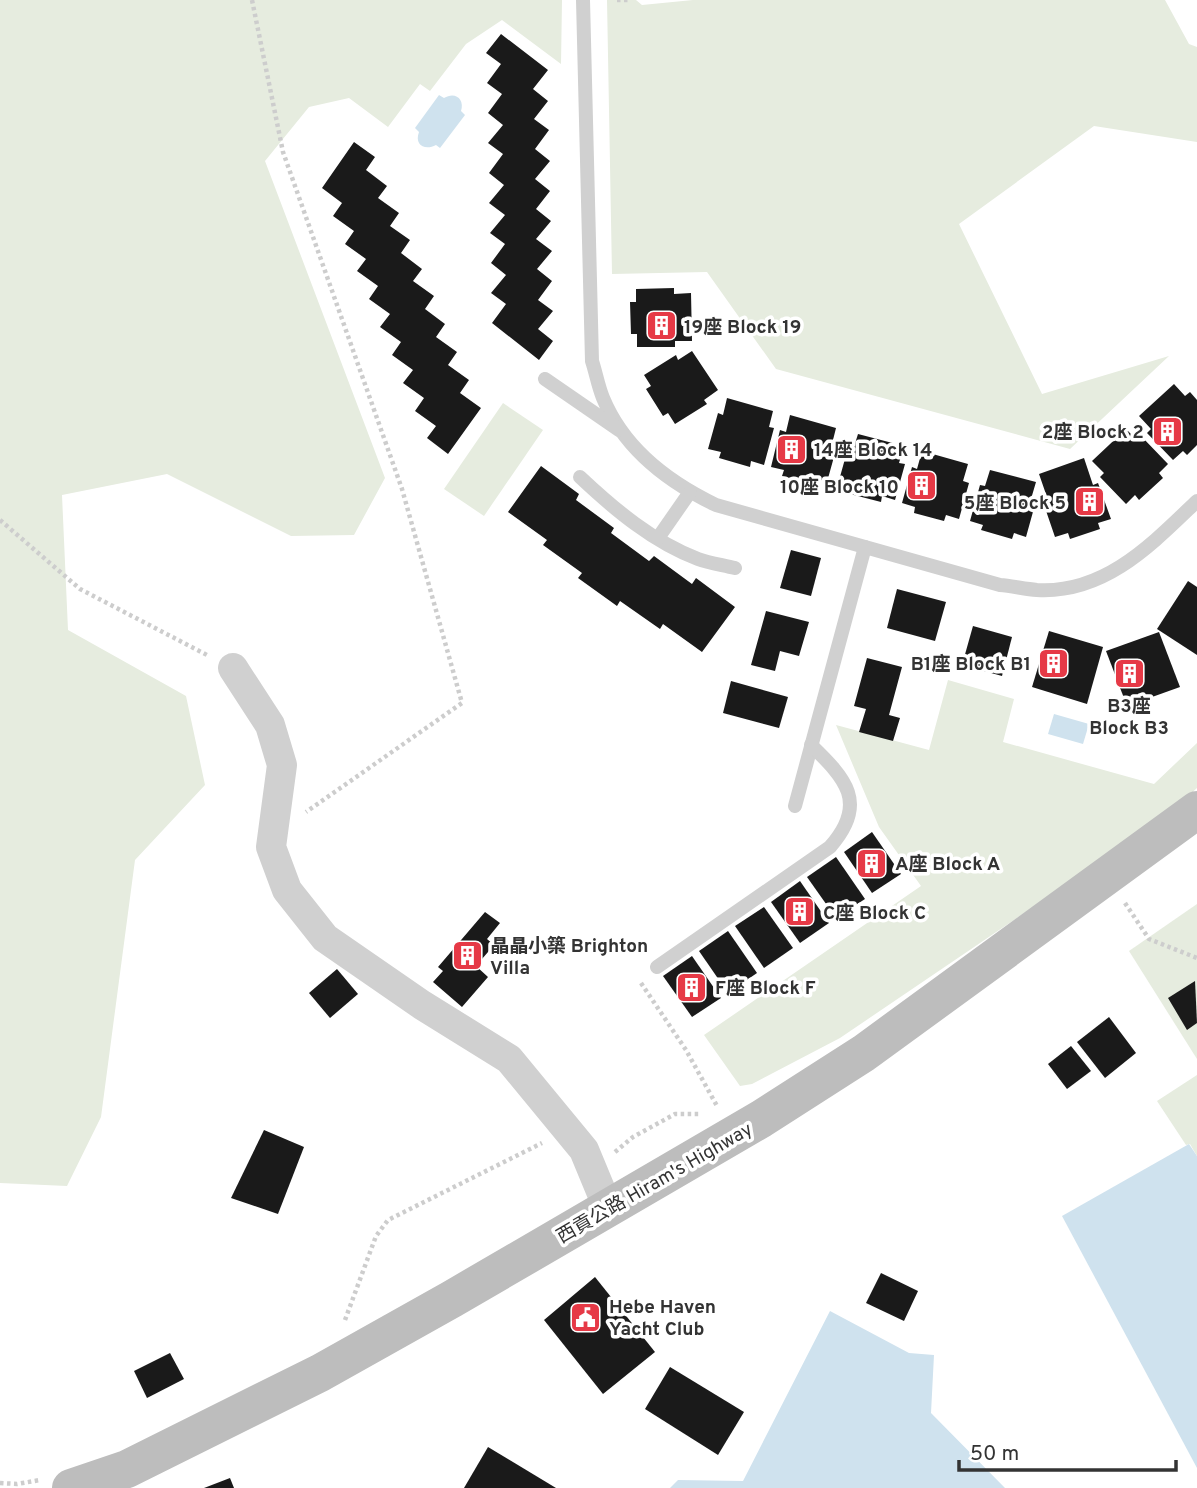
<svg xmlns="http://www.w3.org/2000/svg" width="1197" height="1488" font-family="Overpass,'Noto Sans TC',sans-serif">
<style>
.green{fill:#e6ecdf}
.water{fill:#cfe2ee}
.building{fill:#1a1a1a}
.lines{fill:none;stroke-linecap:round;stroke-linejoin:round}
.path{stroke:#cdcdcd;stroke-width:4.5;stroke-dasharray:3.5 3.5;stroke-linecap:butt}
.service{stroke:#d0d0d0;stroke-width:14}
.minor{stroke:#d0d0d0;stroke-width:30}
.secondary{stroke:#bdbdbd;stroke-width:38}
.labels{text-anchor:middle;stroke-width:7;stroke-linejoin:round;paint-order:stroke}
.poi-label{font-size:19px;font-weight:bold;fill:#333;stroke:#fff;text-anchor:start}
.street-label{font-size:19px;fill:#333;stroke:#fff}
</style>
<rect width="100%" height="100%" fill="#fff"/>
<!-- green -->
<g class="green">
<polygon points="0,0 562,0 561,64 502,20 466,44 430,91 420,84 388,127 349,98 309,107 265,161 385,478 354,535 291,536 167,474 62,495 68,630 186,696 205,785 135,860 101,1117 67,1186 0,1183"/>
<polygon points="607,0 636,0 642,5 693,0 1165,0 1189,44 1197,47 1197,142 1094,126 959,224 1042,394 1169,356 1070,449 776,369 707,272 612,274"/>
<polygon points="503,403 543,430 484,516 444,489"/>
<polygon points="948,680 1014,699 1003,742 1154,784 1197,743 1197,788 1167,816 840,1038 752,1084 740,1086 704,1035 921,886 879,827 836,725 929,750"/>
<polygon points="1197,904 1197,1059 1129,951"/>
<polygon points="1197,1075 1197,1156 1190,1144 1186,1145 1157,1101"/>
</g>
<!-- water -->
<g class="water">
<path d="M439 95 444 98C455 91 465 99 461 111L465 115 440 148 436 145C425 151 414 145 419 132L415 128Z"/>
<polygon points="1054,714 1089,724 1083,744 1048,734"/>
<polygon points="1189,1144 1197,1156 1197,1468 1062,1216"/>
<polygon points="830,1311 909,1353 934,1355 931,1413 1005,1488 670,1488 678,1480 743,1481"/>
</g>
<!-- building -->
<g class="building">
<polygon points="501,34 548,70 533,89 548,101 534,119 549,130 535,149 550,161 535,179 550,191 536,209 551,221 536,239 552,251 537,269 552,281 538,300 553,311 538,329 553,341 539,360 492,323 506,304 491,293 506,275 491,263 505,244 490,233 505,215 489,203 504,185 489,173 503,154 488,143 503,125 488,113 502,94 487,83 501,64 486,53"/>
<polygon points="354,142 375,157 366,170 387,186 378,198 399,213 390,226 410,240 401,253 422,269 413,281 434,296 425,309 445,324 436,337 457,352 448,365 469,380 460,393 481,408 448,454 427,438 436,426 415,411 424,398 403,383 413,370 392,355 401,342 380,327 390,314 369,299 378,286 357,271 366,259 345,244 354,231 333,216 342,203 322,188"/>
<polygon points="674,288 674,294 691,293 692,341 675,341 675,347 637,347 637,334 631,334 630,302 636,302 636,289"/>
<polygon points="692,351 718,390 704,400 707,404 675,424 668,413 663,416 646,389 651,386 644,375 676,355 678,360"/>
<polygon points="1174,384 1185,396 1190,392 1197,400 1197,445 1187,455 1183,451 1173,460 1147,433 1151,429 1139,416"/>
<polygon points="727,398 773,411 769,427 774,428 764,465 751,461 750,467 719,458 721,452 708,449 718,413 723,415"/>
<polygon points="790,415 836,428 832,444 837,446 827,482 815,478 813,484 782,476 784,470 771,467 780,430 786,432"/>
<polygon points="1126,429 1138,441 1142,437 1168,464 1159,473 1163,478 1139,500 1135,495 1126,504 1100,477 1104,473 1092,461"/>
<polygon points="858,434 904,446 899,463 905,464 895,500 882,496 881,502 850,494 851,488 838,484 848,448 853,450"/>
<polygon points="922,451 968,464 963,481 969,483 959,519 946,515 944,521 914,513 915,507 902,503 912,467 917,469"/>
<polygon points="1084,458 1093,485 1098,483 1111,519 1098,523 1100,529 1070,539 1068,533 1055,537 1043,502 1048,500 1039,474"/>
<polygon points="541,466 579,494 576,500 614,528 611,533 649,561 654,556 692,584 696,578 735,607 702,652 663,624 660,629 620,601 617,606 578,578 582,573 543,545 547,540 508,512"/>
<polygon points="990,470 1036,482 1031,499 1036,501 1026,537 1014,533 1012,539 981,530 983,525 970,521 980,485 985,486"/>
<polygon points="791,550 821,558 811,596 780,588"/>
<polygon points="1188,581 1197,587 1197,655 1157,629"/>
<polygon points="897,589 946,602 935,641 887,628"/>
<polygon points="766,611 809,622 799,656 780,651 775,671 751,665"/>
<polygon points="973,626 1012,637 1002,676 962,665"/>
<polygon points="1049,631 1103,647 1087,704 1032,687"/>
<polygon points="1159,632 1180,687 1127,706 1106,651"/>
<polygon points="867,658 902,667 889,715 900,718 893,741 859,732 866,709 854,706"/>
<polygon points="731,681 788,697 779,728 723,713"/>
<polygon points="872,832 901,874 872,893 844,852"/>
<polygon points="836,857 865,899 836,918 807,877"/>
<polygon points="800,881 829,923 800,943 771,902"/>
<polygon points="764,907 793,948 764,968 735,926"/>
<polygon points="485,912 500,923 487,939 494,945 476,966 488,977 462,1007 433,982 443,971 438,967"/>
<polygon points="728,931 757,973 728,993 699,951"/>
<polygon points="692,956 721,998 692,1017 663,976"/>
<polygon points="337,969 358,994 330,1018 309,993"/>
<polygon points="1195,981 1197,1023 1187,1030 1168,998"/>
<polygon points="1109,1017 1136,1053 1105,1078 1077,1042"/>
<polygon points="1071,1046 1091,1071 1067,1089 1048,1064"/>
<polygon points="264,1130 304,1147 278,1214 231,1198"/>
<polygon points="881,1273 918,1291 904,1321 866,1303"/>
<polygon points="595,1277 655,1352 603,1394 544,1320"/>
<polygon points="170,1353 184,1379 147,1398 134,1371"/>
<polygon points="670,1367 744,1412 718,1455 645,1409"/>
<polygon points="488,1447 556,1488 464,1488"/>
<polygon points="230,1478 234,1488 204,1488"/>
</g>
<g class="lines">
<!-- path -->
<g class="path">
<polyline points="252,0 283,152 402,489 462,703 306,812"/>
<polyline points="617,0 629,0"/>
<polyline points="0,520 80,589 207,655"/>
<polyline points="1125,903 1149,939 1197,958"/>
<polyline points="641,983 686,1050 717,1106"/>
<polyline points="615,1152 633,1137 675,1114 700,1114"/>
<polyline points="345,1320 376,1236 388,1220 542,1143"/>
<polyline points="0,1483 17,1484 40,1480"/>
</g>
<!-- service -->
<g class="service">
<path d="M583 0 592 361C596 373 598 386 603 398 624 449 668 482 716 505L1000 585C1012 586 1025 589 1037 590 1105 594 1152 544 1197 501"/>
<polyline points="545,379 619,430"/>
<path d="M580 477C614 509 653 542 698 559 709 563 723 565 735 568"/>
<polyline points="658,538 690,492"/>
<polyline points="795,806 865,547"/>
<path d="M657 967 830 847C869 803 845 778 811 745"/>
</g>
<!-- minor -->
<polyline class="minor" points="233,668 270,725 282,765 271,847 287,890 325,938 422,1005 509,1059 584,1150 608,1208"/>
<!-- secondary -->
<polyline class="secondary" points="71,1488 127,1469 320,1373 452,1299 761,1119 864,1053 1197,810"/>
</g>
<!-- icons -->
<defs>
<symbol id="building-square" viewBox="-11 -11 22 22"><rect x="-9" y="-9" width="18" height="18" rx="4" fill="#e63946" stroke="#fff"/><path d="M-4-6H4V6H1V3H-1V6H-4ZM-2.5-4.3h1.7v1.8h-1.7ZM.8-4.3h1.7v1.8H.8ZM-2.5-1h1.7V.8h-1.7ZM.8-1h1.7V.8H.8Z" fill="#fff"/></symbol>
<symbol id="civic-square" viewBox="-11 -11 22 22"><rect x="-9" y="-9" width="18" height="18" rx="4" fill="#e63946" stroke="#fff"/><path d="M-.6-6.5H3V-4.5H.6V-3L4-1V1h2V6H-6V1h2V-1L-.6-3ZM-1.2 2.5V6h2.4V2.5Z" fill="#fff"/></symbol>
</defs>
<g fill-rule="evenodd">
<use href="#building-square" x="644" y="308" width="35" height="35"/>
<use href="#building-square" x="1150" y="414" width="35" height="35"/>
<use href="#building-square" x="774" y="432" width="35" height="35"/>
<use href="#building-square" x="904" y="468" width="35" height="35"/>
<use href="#building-square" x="1072" y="484" width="35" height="35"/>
<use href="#building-square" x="1036" y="646" width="35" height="35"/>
<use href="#building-square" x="1112" y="656" width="35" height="35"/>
<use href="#building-square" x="854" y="846" width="35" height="35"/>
<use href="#building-square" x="782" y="894" width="35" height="35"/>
<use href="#building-square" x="450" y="938" width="35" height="35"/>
<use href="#building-square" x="674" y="970" width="35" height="35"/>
<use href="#civic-square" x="568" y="1300" width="35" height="35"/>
</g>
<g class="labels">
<!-- poi labels -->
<g class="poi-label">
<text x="684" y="333">19座 Block 19</text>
<text x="1144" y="438" text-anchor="end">2座 Block 2</text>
<text x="814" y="456">14座 Block 14</text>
<text x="899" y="493" text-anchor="end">10座 Block 10</text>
<text x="1066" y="509" text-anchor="end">5座 Block 5</text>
<text x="1031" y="670" text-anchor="end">B1座 Block B1</text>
<text x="1129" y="712" text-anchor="middle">B3座<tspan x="1129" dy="22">Block B3</tspan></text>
<text x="895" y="870">A座 Block A</text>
<text x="823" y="919">C座 Block C</text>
<text x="490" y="952">晶晶小築 Brighton<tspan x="490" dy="22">Villa</tspan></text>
<text x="715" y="994">F座 Block F</text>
<text x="609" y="1313">Hebe Haven<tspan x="609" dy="22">Yacht Club</tspan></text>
</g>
<!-- street labels -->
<g class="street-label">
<text transform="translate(654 1182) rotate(-30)" y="7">西貢公路 Hiram's Highway</text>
</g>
</g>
<!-- scale -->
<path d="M959 1460v10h217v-10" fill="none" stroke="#333333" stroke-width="3.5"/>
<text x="970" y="1460" font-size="21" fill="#333333" stroke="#ffffff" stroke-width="5" paint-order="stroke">50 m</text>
</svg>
